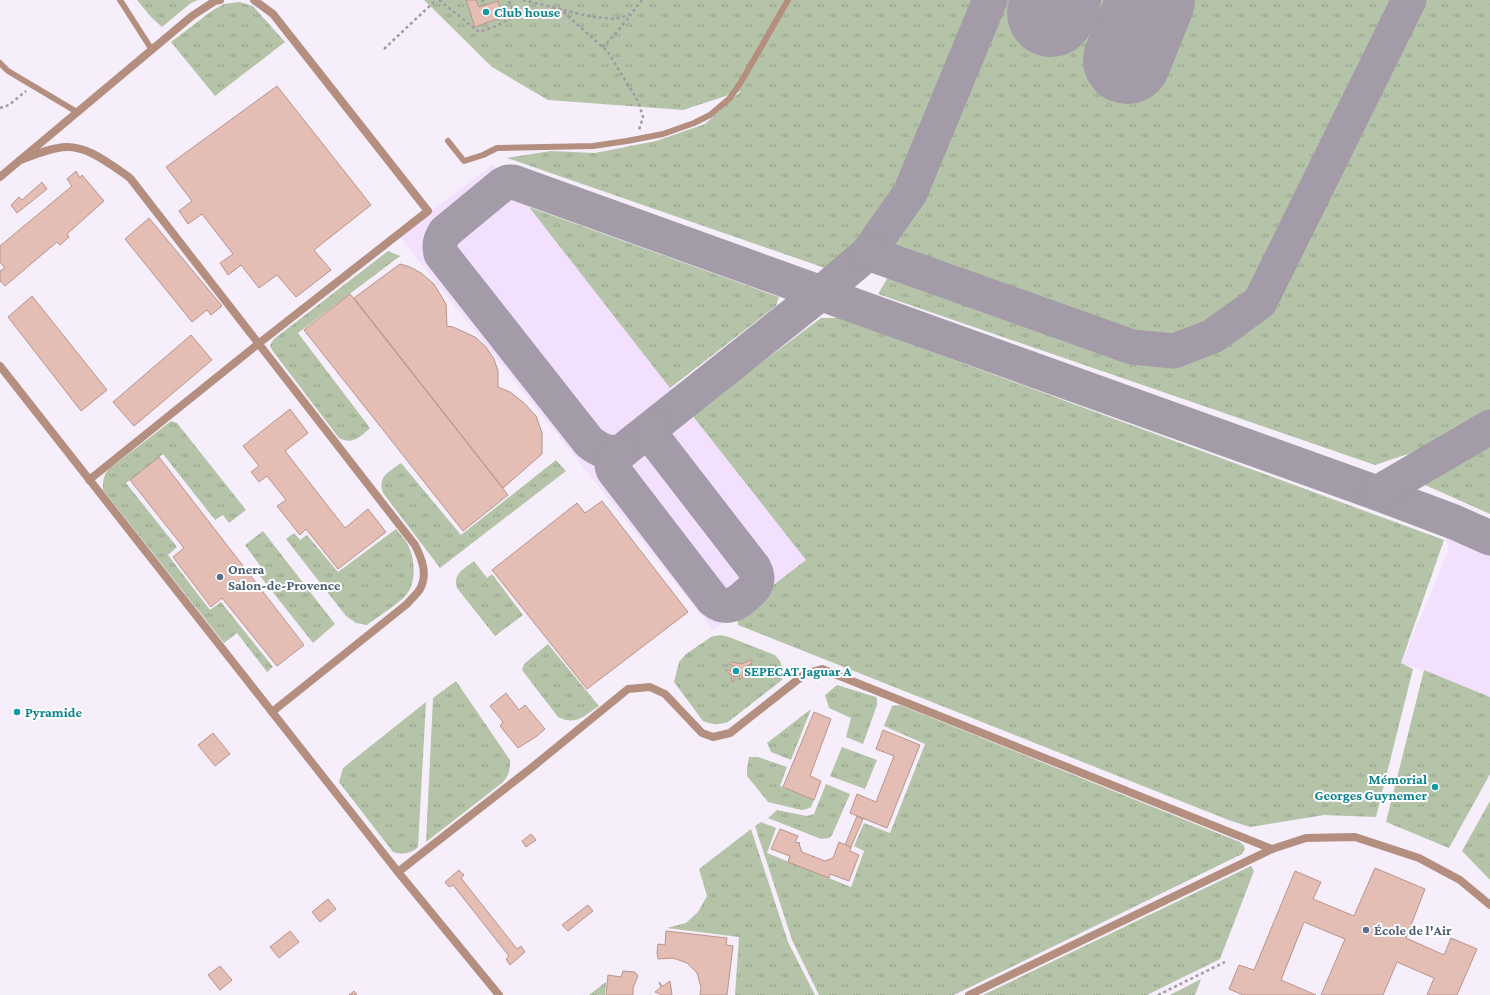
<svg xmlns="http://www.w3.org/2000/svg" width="1490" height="995" font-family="'Crimson Pro',serif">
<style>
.built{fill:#f3e0ff}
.grass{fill:url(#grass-tufts)}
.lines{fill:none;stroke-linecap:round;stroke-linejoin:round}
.taxiway{stroke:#a39ba8;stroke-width:35}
.runway{stroke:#a39ba8;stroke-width:88}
.building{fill:#e4bdb4;stroke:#ba948b}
.path{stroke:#a199a5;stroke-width:2.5;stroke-dasharray:3 3;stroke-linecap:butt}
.service{stroke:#b48e7f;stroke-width:6}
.minor{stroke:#b48e7f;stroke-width:8}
.culture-dot{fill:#0f9aa8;stroke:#fff;stroke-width:1.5}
.service-dot{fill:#5c6f8a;stroke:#fff;stroke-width:1.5}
.labels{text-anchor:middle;stroke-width:4;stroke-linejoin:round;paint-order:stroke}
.culture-label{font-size:14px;font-weight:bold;fill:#0d838f;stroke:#fff;text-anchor:start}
.service-label{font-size:14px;font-weight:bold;fill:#4e5e75;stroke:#fff;text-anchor:start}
</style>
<defs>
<pattern id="grass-tufts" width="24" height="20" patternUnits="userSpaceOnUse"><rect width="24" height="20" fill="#b5c4a8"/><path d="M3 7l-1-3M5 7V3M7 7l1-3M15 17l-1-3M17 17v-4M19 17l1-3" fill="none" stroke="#94a08a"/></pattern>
</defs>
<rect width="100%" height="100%" fill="#f6eefb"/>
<!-- built -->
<g class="built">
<polygon points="493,164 529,207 806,560 713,630 399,236"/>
<polygon points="1444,533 1490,555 1490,697 1424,670 1401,664 1449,549"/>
</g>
<!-- grass -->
<g class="grass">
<polygon points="137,0 198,0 191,3 162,27 151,17"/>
<polygon points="424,0 1490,0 1490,514 1425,485 1448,464 1417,451 1375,465 878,294 891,272 851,247 825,268 507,158 551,151 595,153 656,141 705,124 741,91 683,110 548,100 492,67"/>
<polygon points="239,2 253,6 285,42 215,96 171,42 213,10 224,4"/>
<polygon points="529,207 779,297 776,306 670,388"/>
<path d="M388 251 400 256 298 333 370 428C360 437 353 445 339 438L272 350 270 345 274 339Z"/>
<polygon points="821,318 840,318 1444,540 1401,663 1413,669 1376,817 1324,815 1250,827 1231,821 738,625 737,613 806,560 692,415"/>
<path d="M171 421 177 423 246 510 229 523 223 515 215 520 163 454 126 483 177 547 168 555 210 610 221 602 273 667 267 672 237 633 224 643 103 490C103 481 103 475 109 469Z"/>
<path d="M556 460 566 471 440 568 383 493C377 476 389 472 401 463L461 535Z"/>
<path d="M396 529C399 533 404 538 407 543 415 558 417 580 407 594 401 602 376 618 367 625L356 623 346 616 286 539 294 533 300 540 307 535 338 572Z"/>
<polygon points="263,531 335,624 313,643 260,576 261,567 245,545"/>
<path d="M474 561 487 578 492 574 523 615 495 636 457 588C452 574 464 569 474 561Z"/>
<path d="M720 635 729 637 775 655 780 661 782 667V680L728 722C718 725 712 725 703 721L674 682 679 662 686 654 711 637Z"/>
<path d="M548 644 599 706C584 716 576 726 558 717L522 670 524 664Z"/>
<polygon points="1424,670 1490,697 1490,774 1449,848 1386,822"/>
<path d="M456 681 510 760C510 770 509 776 502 783L426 842 433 698Z"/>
<polygon points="837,685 876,697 877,699 877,705 863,744 846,737 851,718 829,708 825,695"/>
<path d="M426 702 418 847C410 854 403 855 393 852L339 782 343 768Z"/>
<polygon points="900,705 1240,842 1244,846 1245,849 1242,854 954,995 819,995 792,940 755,826 761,822 776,828 767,853 851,887 864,851 854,846 864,823 890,833 925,744 884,726 892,706"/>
<polygon points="811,709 791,760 771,752 767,743"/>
<polygon points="842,747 877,760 865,789 830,776"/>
<polygon points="749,757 758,757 787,767 780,786 814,800 811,807 807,809 801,810 768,802 747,776 747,768"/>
<polygon points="826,784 850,794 832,835 829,838 821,839 768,818 777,810 807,816 814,814"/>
<polygon points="1490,801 1490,880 1462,851"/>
<polygon points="751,829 788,942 815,995 735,995 739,937 667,928 686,923 698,912 707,896 699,869"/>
<polygon points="1251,866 1254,871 1220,959 1147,995 983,995"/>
<polygon points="1201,979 1195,995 1170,995"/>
<polygon points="606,982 605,995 589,995"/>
</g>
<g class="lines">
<!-- taxiway -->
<g class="taxiway">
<path d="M990 0 910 193 868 253 821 293 621 452C608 454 599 450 589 442L441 254C439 245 440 240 445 232L502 185 508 182H513L821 293 836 299 1377 493 1454 522 1490 538"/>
<polyline points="868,253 1132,347 1174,351 1213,336 1260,302 1409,0"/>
<path d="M621 452C614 458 609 462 614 471L713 600C724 609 734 606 744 597 755 588 761 582 754 568L655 440 652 434 653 427"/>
<polyline points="1377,493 1490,427"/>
</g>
<!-- runway -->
<g class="runway">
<polyline points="1051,13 1057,0"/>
<polyline points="1127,60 1151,0"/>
</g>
</g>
<!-- building -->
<g class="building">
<polygon points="466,0 476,0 479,7 498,1 503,17 475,27"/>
<polygon points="277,86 371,205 314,250 331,270 296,297 277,275 259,288 241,265 228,275 220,263 233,254 202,214 188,224 179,211 192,201 166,167"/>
<polygon points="76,171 80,178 82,175 104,201 67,234 69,237 60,245 57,242 5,286 0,281 0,271 5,268 0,262 0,246 72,186 67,179"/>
<polygon points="42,182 47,189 17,213 11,205 19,197 22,200"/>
<polygon points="149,218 222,306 211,315 207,310 192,322 125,239"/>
<polygon points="400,264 410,267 421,273 434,284 446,304 447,326 453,327 475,337 486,347 494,359 498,371 498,387 510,392 524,403 536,416 542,433 542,454 503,488 354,298"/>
<polygon points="350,294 508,495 463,531 304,330"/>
<polygon points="32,296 107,390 81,411 8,317"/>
<polygon points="191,335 212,360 134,426 113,402"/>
<polygon points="290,409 308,433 285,451 345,528 368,509 386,532 338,569 306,529 300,535 277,506 286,500 267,476 259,482 251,472 259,466 243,446"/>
<polygon points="159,457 304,645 277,666 222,598 211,607 173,557 184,548 130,480"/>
<polygon points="602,501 688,612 587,689 492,570 577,503 585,513"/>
<polygon points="750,660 752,661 752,663 744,668 742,678 739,680 740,671 734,675 734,681 732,682 731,675 725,670 728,670 733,672 737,668 729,664 731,662 742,664"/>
<polygon points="506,693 519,710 525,705 545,729 537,736 518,748 500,726 503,722 490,706"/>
<polygon points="814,712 831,719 810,776 821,781 814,800 783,787"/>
<polygon points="883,730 920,745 887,828 850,813 857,794 876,802 894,756 876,749"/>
<polygon points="213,733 230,754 215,766 198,745"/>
<polygon points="857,816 863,819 851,847 845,845"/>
<polygon points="780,829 798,836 795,842 800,843 799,844 802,852 825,861 833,858 839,842 851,847 850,851 859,855 849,881 830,874 829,878 788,862 790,856 771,849"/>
<polygon points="531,834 536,840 526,847 522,841"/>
<polygon points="1375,868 1425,889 1406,938 1444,955 1451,938 1477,949 1457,995 1427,995 1434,978 1397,962 1383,995 1321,995 1345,939 1304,922 1281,980 1316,995 1243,995 1229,989 1239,965 1254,970 1295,871 1321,882 1313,899 1354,916"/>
<polygon points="459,870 464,875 461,878 517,949 521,946 525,952 510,965 506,959 509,956 453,885 449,887 445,882"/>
<polygon points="328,899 336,909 320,922 312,912"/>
<polygon points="588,905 593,911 568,931 562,925"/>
<polygon points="290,931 299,942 279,958 270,947"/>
<polygon points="666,931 727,938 726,945 733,946 727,995 700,995 701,987 697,973 687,963 673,958 658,959 657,953 658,944 665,945"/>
<polygon points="220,966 232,980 220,990 208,975"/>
<polygon points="623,971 635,972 638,976 633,988 633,995 606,995 608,975 621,977"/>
<polygon points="670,981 672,995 662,995 655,992 661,987 659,982 663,986"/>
<polygon points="354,991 357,995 349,995"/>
</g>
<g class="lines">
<!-- path -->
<g class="path">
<polyline points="439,0 479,32 496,26 510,19 514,11 508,0"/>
<polyline points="523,0 592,17 616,19 631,14 642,0"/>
<polyline points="481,1 485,0"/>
<polyline points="559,8 608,52 638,101 643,117 639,130"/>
<polyline points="602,47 609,41 631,15"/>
<polyline points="384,49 436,0"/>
<polyline points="0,108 9,105 26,91"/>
<polyline points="1158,995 1225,962"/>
</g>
<!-- service -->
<g class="service">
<polyline points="120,0 152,50"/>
<polyline points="0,63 8,71 77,112"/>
<polyline points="448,141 464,161 483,155 497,148 593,146 627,141 663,134 694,123 710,115 730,98 741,82 788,0"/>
</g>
<!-- minor -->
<g class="minor">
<path d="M20 160C32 156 45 150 58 148 84 142 110 164 130 178L415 545C422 559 428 574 420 589 417 594 411 599 407 604L272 712"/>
<polyline points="0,177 192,16 215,1 220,0"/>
<polyline points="0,366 398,872 499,995"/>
<polyline points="89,480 258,344 428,211 273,14 254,0"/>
<polyline points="398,872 530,769 628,689 650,687 665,694 702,733 713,737 730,733 805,674 822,669 1272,849"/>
<polyline points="969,995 1272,849 1306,838 1355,837 1419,858 1460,880 1490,905"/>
</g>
</g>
<!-- markers -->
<g class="culture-dot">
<circle cx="486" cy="12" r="4"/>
<circle cx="736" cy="671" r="4"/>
<circle cx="17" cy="712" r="4"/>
<circle cx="1435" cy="787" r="4"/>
</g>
<g class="service-dot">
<circle cx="220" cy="577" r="4"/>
<circle cx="1366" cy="930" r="4"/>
</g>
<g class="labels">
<!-- culture labels -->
<g class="culture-label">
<text x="494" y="17">Club house</text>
<text x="744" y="676">SEPECAT Jaguar A</text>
<text x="25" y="717">Pyramide</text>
<text x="1427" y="784" text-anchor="end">Mémorial<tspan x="1427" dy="16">Georges Guynemer</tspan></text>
</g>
<!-- service labels -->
<g class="service-label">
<text x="228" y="574">Onera<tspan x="228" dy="16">Salon-de-Provence</tspan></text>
<text x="1374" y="935">École de l'Air</text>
</g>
</g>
</svg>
